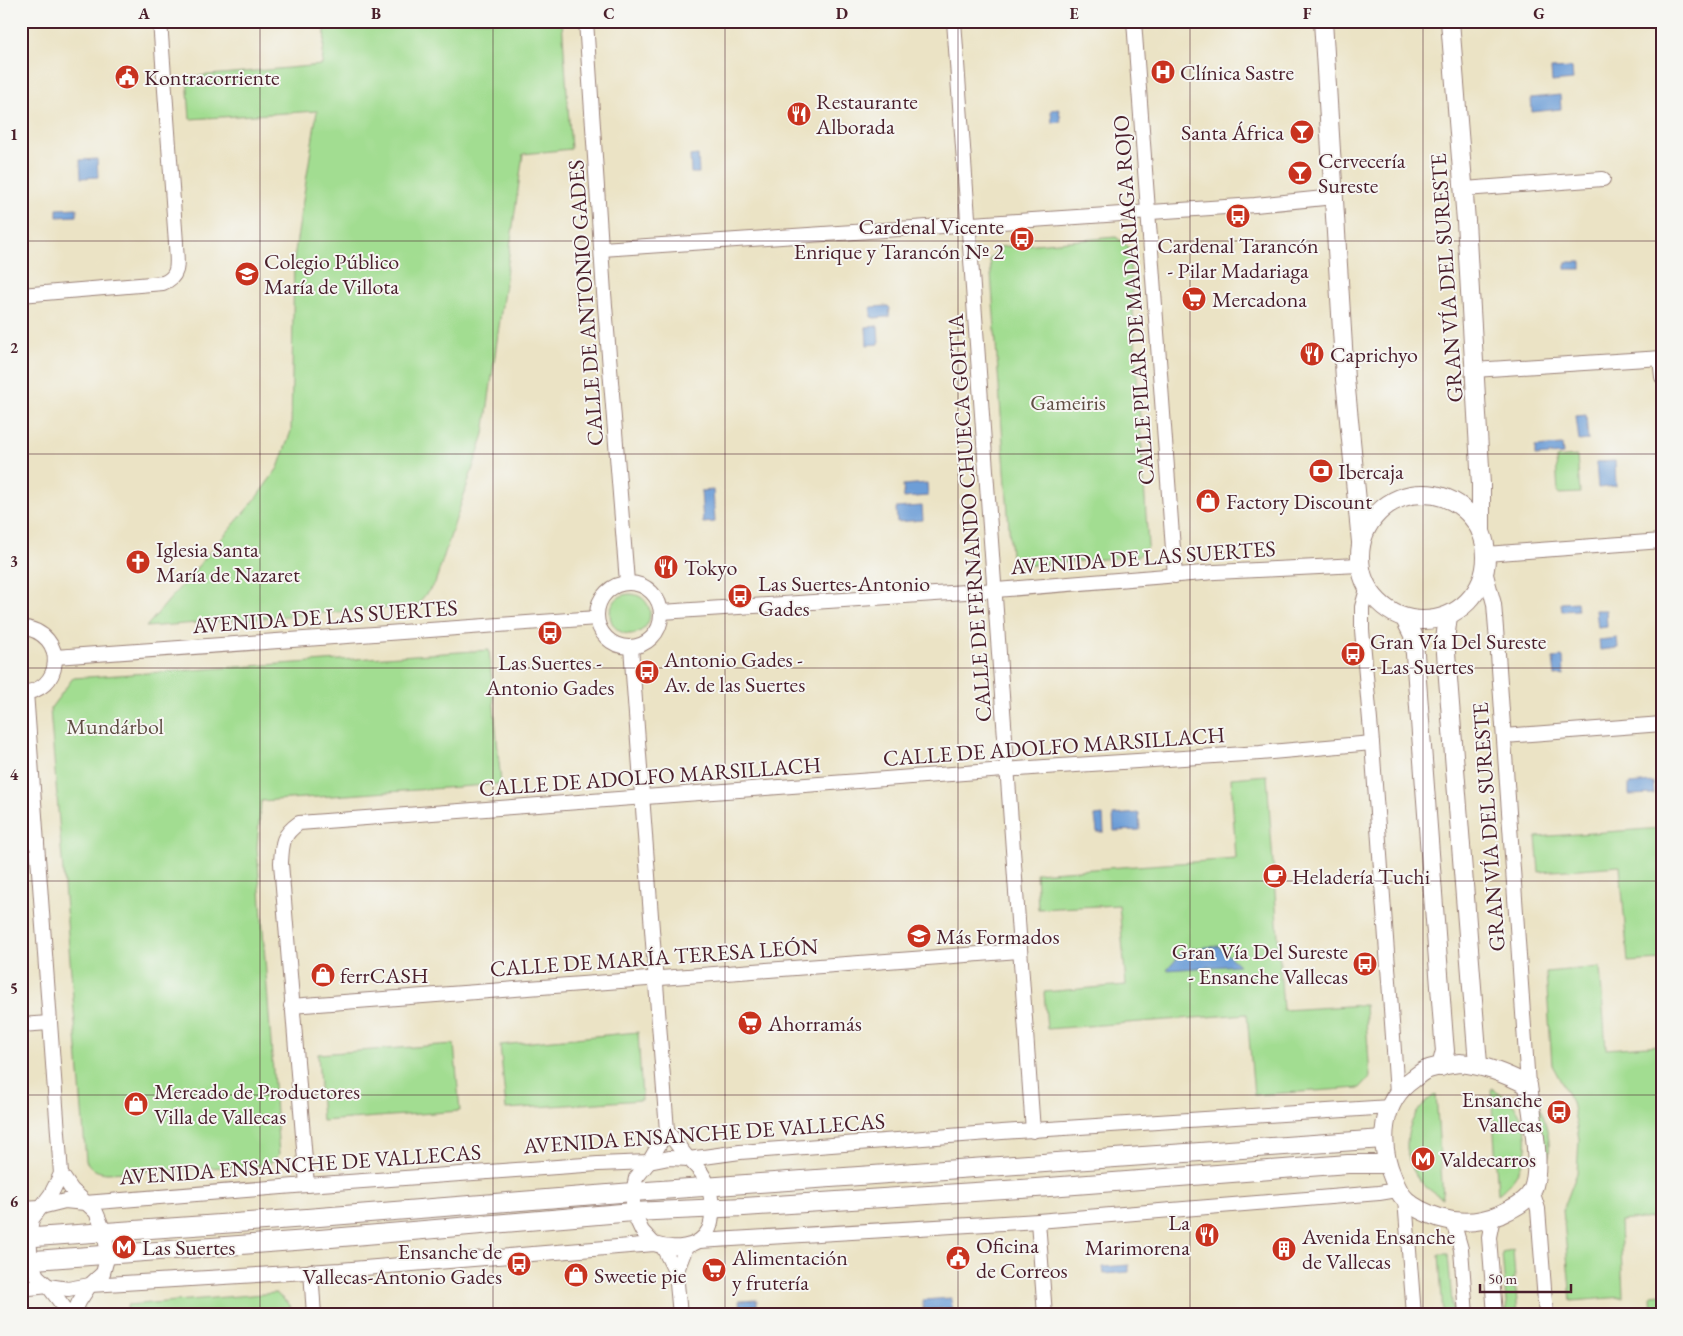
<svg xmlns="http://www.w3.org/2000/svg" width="1683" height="1336" font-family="'EB Garamond',serif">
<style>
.green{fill:#a2dd91;stroke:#767e5e}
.water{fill:#6d9ed7;stroke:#5c5e81}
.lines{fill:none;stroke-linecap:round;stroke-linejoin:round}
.minor-casing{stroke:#9a8178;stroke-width:16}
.major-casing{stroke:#9a8178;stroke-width:20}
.minor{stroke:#fff;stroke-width:14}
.major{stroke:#fff;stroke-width:18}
.grid{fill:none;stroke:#4a1f2b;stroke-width:1;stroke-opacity:0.55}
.labels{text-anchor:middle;stroke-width:4;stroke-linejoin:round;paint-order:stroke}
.poi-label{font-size:22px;fill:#4a1f2b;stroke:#f6f6f2;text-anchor:start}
.street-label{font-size:22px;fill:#4a1f2b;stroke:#f6f6f2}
.park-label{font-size:22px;fill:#604e44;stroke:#f6f6f2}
.neatline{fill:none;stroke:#4a1f2b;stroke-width:2}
.grid-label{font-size:16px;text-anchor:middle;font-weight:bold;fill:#4a1f2b}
</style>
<rect width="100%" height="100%" fill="#f6f6f2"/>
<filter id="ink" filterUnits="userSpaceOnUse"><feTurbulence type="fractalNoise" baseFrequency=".02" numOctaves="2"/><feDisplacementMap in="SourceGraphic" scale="10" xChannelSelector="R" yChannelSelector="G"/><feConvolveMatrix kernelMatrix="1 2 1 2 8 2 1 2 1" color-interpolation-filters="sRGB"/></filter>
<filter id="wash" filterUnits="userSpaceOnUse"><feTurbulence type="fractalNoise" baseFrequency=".0096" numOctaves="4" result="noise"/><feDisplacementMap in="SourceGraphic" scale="20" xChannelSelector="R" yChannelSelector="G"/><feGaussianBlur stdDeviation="1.12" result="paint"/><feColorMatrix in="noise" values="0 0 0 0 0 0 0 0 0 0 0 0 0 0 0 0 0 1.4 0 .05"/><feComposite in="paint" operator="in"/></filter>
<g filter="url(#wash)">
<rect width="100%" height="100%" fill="#ebe3c5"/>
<!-- green -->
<g class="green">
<polygon points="326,21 562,21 571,149 523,154 484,434 435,583 416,606 146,627 253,502 278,468 291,431 294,258 317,111 190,119 187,77 322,65"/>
<polygon points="1116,237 1129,247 1148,546 1139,556 1023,566 1011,556 990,259 1000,247"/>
<polygon points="1577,456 1580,493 1558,494 1556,458"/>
<circle cx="630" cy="614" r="20"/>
<path d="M489 650 501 784 261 801 257 847 279 1155 268 1165 107 1173C97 1172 92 1170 86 1161L50 709 73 678Z"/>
<polygon points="1267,775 1283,1010 1365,1005 1370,1077 1360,1088 1254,1095 1247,1014 1047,1029 1044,992 1126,985 1119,905 1038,909 1036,873 1236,859 1231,778"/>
<polygon points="1662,828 1662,960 1628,962 1620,866 1539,872 1536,837"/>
<polygon points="1600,967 1606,1049 1662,1045 1662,1217 1620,1221 1623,1297 1571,1301 1563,1210 1577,1173 1579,1139 1572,1102 1552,1065 1546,972"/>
<polygon points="638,1032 642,1100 506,1109 500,1045"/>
<polygon points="454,1044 460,1111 322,1121 318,1054"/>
<path d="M1491 1088C1537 1110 1537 1165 1498 1194Z"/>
<path d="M1436 1094 1443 1198C1436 1194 1427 1189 1421 1182 1397 1153 1405 1114 1436 1094Z"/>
<path d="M1536 1100C1546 1119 1557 1154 1542 1174Z"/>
<polygon points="1513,1249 1515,1279 1513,1279 1514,1289 1516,1290 1518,1315 1507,1315 1502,1253"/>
<polygon points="1439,1254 1448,1254 1453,1315 1443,1315"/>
<polygon points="276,1293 290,1305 291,1315 128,1315 127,1305"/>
<polygon points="1662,1294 1662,1315 1652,1315 1651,1295"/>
</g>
<!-- water -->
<g class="water">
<polygon points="1572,68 1573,80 1552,82 1551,69"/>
<polygon points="1560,95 1561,109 1532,112 1531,98"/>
<polygon points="1059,109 1061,122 1052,123 1051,110"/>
<polygon points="698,155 699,173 691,173 690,156"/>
<polygon points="97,159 98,177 81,178 80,160"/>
<polygon points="77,208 77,216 57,217 57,209"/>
<rect x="1566" y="262" width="15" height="7"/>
<polygon points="888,306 890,308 889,317 874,318 871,317 871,307"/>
<polygon points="878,326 879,344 867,345 866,327"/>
<polygon points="1586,415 1588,440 1579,441 1576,416"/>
<polygon points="1562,445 1563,454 1535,456 1535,447"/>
<polygon points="1615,461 1616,486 1598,488 1596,462"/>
<polygon points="927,483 928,496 904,498 903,485"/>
<polygon points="713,490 715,522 703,523 701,491"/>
<polygon points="922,506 923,520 897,522 896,508"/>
<polygon points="1577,602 1578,610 1562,611 1561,603"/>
<polygon points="1596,610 1606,610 1607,627 1598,628"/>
<polygon points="1617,638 1618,648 1600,650 1599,640"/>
<polygon points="1563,657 1564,675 1555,676 1553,658"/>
<polygon points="1653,782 1654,794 1629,795 1629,784"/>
<polygon points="1139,813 1140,830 1114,831 1113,815"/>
<polygon points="1103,815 1104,832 1097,832 1095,816"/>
<polygon points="1218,946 1239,965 1167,970 1185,949"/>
<polygon points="1129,1265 1129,1272 1104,1274 1103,1267"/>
<polygon points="951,1298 952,1308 923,1310 923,1300"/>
<polygon points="757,1300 757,1310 740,1311 739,1301"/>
</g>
</g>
<g filter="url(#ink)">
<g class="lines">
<defs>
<g id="minor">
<polyline points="586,21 604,293 627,582"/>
<polyline points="954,21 1033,1131"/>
<polyline points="1134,21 1175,576"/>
<polyline points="1464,189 1603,179"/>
<polyline points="602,249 1255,205 1334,197"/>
<path d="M21 295 163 283C182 276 176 260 176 243L160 21"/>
<polyline points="1660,358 1662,377"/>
<polyline points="1474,370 1662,358"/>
<polyline points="1486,554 1662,541"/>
<polyline points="1484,567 1494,604 1498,654 1528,1085"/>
<circle cx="629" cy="615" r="32"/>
<polyline points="1367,589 1362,607 1362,630 1372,743 1397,1093"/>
<polyline points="662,612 996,590 1215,572 1359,565"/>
<path d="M21 627C71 633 61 695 21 692"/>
<polyline points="631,647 667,1131 649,1162 636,1178 633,1192 633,1212 642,1231 654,1244"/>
<polyline points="55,657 597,618"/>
<polyline points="26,692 61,1174"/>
<polyline points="1504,736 1662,724"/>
<polyline points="21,842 37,841"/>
<polyline points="291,1006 1019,951"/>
<polyline points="21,1025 49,1023"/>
<path d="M307 1185 281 863C282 843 282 835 299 823L1045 767 1260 753 1372 743"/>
<polyline points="1532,1191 1538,1209 1546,1315"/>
<polyline points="1405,1199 1414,1315"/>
<polyline points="21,1208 41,1207 65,1201 85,1203 307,1185 598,1164 649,1162 669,1158 689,1159 740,1152 1002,1132 1390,1107"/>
<polyline points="1493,1217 1489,1237 1495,1315"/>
<polyline points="1038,1221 1045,1315"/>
<polyline points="1453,1221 1461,1249 1466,1315"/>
<polyline points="699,1241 1038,1221 1379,1193 1397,1190"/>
<polyline points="663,1247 676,1273 686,1247"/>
<polyline points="311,1271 314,1315"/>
<polyline points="676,1273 680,1315"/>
<path d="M21 1289 48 1286 68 1289 90 1285 340 1270 654 1244C672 1250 700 1249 709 1229 714 1219 712 1197 708 1186 704 1173 697 1168 688 1158 681 1150 674 1140 667 1131"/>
<polyline points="70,1315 48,1286 37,1276 31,1261 29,1237 32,1219 51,1194 61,1174 72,1190 96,1212 104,1231 108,1255 103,1273 90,1285 79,1302 73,1315"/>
</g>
<g id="major">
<polyline points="1323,21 1345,379 1361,542"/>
<polyline points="1450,21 1466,221 1481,485 1481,532"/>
<circle cx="1423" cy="557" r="63"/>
<polyline points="1448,616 1445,640 1478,1064"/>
<polyline points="1405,619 1413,635 1415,654 1444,1040 1445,1051 1441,1067"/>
<path d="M1459 1063C1485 1065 1505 1074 1528 1085 1531 1112 1543 1167 1532 1191 1526 1203 1511 1209 1499 1215 1479 1223 1460 1224 1440 1218 1428 1214 1415 1209 1406 1200 1399 1194 1396 1186 1393 1178 1378 1144 1381 1101 1413 1079 1417 1076 1421 1072 1426 1070 1436 1066 1448 1065 1459 1063Z"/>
<polyline points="21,1238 307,1218 633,1192 1383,1139"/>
<polyline points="21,1261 308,1240 633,1212 744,1207 1036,1188 1348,1164 1387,1164"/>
</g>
</defs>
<!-- minor casing -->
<use href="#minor" class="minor-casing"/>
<!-- major casing -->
<use href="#major" class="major-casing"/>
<!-- minor -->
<use href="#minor" class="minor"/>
<!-- major -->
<use href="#major" class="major"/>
</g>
</g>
<!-- grid -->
<path class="grid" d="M260 21V1315M493 21V1315M725 21V1315M958 21V1315M1190 21V1315M1423 21V1315M21 241H1662M21 454H1662M21 668H1662M21 881H1662M21 1095H1662"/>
<!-- icons -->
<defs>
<symbol id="hospital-disc" viewBox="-11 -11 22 22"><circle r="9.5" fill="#c8321e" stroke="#f6f6f2"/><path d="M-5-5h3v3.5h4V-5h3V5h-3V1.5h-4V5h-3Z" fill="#fff"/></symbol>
<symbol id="civic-disc" viewBox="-11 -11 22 22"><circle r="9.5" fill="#c8321e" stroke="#f6f6f2"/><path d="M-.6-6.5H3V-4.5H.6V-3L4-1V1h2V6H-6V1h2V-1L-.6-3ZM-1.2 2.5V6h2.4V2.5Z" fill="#fff"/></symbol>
<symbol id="restaurant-disc" viewBox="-11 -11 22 22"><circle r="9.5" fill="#c8321e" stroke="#f6f6f2"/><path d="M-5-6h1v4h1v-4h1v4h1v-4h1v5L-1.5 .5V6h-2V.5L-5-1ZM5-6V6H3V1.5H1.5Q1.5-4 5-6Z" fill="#fff"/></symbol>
<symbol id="bar-disc" viewBox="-11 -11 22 22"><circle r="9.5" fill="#c8321e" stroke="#f6f6f2"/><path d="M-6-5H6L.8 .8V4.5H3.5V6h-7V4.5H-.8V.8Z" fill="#fff"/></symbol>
<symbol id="bus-disc" viewBox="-11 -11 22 22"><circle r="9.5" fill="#c8321e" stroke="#f6f6f2"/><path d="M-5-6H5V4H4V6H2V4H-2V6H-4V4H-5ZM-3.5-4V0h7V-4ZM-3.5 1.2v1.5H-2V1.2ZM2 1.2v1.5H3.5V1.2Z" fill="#fff"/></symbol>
<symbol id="school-disc" viewBox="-11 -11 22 22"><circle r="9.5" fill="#c8321e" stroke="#f6f6f2"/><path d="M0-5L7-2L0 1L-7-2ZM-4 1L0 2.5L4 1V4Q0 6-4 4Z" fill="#fff"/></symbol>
<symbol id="supermarket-disc" viewBox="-11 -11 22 22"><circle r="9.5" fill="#c8321e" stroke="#f6f6f2"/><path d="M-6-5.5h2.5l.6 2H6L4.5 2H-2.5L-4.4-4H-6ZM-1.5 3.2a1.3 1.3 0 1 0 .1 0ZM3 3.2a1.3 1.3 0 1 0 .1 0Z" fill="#fff"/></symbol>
<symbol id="bank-disc" viewBox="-11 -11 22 22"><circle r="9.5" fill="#c8321e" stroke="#f6f6f2"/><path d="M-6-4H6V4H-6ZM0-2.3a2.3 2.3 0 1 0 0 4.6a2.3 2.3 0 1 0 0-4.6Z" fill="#fff"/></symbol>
<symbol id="shop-disc" viewBox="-11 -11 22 22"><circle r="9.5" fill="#c8321e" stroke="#f6f6f2"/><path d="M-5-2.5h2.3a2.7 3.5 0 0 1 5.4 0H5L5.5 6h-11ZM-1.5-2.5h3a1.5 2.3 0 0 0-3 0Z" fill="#fff"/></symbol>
<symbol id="church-disc" viewBox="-11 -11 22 22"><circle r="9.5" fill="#c8321e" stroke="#f6f6f2"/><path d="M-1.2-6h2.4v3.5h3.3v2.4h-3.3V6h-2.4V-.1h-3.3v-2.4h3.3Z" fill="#fff"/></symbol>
<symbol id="cafe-disc" viewBox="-11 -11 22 22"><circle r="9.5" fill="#c8321e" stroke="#f6f6f2"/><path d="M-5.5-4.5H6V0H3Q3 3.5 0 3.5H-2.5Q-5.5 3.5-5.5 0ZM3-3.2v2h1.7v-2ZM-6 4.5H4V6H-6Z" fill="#fff"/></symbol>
<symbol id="metro-disc" viewBox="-11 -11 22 22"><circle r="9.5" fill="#c8321e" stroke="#f6f6f2"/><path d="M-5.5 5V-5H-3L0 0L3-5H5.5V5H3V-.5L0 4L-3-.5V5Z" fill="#fff"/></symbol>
<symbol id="building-disc" viewBox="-11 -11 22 22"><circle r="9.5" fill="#c8321e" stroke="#f6f6f2"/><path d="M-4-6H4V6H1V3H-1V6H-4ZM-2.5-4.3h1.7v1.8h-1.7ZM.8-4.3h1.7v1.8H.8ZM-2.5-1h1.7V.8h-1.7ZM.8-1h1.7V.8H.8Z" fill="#fff"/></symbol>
</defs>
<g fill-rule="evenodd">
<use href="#hospital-disc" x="1149" y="58" width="28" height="28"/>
<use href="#civic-disc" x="113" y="63" width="28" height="28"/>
<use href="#restaurant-disc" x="785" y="100" width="28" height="28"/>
<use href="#bar-disc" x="1288" y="118" width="28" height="28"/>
<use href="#bar-disc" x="1286" y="159" width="28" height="28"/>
<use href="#bus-disc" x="1224" y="202" width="28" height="28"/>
<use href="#bus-disc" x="1008" y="225" width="28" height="28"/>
<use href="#school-disc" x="233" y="260" width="28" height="28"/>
<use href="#supermarket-disc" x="1180" y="285" width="28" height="28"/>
<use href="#restaurant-disc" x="1298" y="340" width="28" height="28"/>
<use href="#bank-disc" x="1307" y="457" width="28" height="28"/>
<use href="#shop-disc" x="1194" y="487" width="28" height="28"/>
<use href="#church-disc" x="124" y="548" width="28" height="28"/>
<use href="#restaurant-disc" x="652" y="553" width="28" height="28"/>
<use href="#bus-disc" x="726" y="582" width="28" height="28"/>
<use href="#bus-disc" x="536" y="619" width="28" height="28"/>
<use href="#bus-disc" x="1339" y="640" width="28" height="28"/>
<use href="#bus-disc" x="633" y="658" width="28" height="28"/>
<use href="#cafe-disc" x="1261" y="862" width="28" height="28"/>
<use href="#school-disc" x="905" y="922" width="28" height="28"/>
<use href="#bus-disc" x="1351" y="950" width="28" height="28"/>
<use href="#shop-disc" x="309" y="961" width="28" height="28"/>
<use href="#supermarket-disc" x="736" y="1009" width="28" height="28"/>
<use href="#shop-disc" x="122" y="1090" width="28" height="28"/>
<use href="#bus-disc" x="1545" y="1098" width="28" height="28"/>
<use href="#metro-disc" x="1409" y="1145" width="28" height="28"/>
<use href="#restaurant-disc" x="1193" y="1221" width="28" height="28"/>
<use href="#metro-disc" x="110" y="1233" width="28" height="28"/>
<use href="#building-disc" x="1270" y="1235" width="28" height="28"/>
<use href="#civic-disc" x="944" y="1244" width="28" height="28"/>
<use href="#bus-disc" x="505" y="1250" width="28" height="28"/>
<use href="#supermarket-disc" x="700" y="1256" width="28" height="28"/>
<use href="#shop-disc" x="562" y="1261" width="28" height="28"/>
</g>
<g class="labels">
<!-- poi labels -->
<g class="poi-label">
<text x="1180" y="80">Clínica Sastre</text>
<text x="144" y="85">Kontracorriente</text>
<text x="816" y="109">Restaurante<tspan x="816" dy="25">Alborada</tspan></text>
<text x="1284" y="140" text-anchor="end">Santa África</text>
<text x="1318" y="168">Cervecería<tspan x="1318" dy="25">Sureste</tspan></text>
<text x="1004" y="234" text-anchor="end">Cardenal Vicente<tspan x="1004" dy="25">Enrique y Tarancón Nº 2</tspan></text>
<text x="1238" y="253" text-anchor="middle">Cardenal Tarancón<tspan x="1238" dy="25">- Pilar Madariaga</tspan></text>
<text x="264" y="269">Colegio Público<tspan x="264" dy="25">María de Villota</tspan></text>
<text x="1212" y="307">Mercadona</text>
<text x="1330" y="362">Caprichyo</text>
<text x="1338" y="479">Ibercaja</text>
<text x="1226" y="509">Factory Discount</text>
<text x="156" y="557">Iglesia Santa<tspan x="156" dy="25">María de Nazaret</tspan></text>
<text x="684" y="575">Tokyo</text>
<text x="758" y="591">Las Suertes-Antonio<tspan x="758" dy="25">Gades</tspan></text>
<text x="1370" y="649">Gran Vía Del Sureste<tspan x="1370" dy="25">- Las Suertes</tspan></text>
<text x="664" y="667">Antonio Gades -<tspan x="664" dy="25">Av. de las Suertes</tspan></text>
<text x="550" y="670" text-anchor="middle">Las Suertes -<tspan x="550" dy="25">Antonio Gades</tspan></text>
<text x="1292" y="884">Heladería Tuchi</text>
<text x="936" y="944">Más Formados</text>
<text x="1348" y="959" text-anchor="end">Gran Vía Del Sureste<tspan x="1348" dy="25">- Ensanche Vallecas</tspan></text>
<text x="340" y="983">ferrCASH</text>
<text x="768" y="1031">Ahorramás</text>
<text x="154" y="1099">Mercado de Productores<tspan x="154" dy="25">Villa de Vallecas</tspan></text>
<text x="1542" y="1107" text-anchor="end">Ensanche<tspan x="1542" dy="25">Vallecas</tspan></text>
<text x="1440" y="1167">Valdecarros</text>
<text x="1190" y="1230" text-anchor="end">La<tspan x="1190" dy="25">Marimorena</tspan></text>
<text x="1302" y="1244">Avenida Ensanche<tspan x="1302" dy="25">de Vallecas</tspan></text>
<text x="976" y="1253">Oficina<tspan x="976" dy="25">de Correos</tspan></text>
<text x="142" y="1255">Las Suertes</text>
<text x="502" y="1259" text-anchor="end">Ensanche de<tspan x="502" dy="25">Vallecas-Antonio Gades</tspan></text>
<text x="732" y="1265">Alimentación<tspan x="732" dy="25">y frutería</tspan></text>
<text x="594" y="1283">Sweetie pie</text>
</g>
<!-- street labels -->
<g class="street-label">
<text transform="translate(1446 278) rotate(-94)" y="8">GRAN VÍA DEL SURESTE</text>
<text transform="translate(1133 300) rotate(-94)" y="8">CALLE PILAR DE MADARIAGA ROJO</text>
<text transform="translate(585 303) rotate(-94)" y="8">CALLE DE ANTONIO GADES</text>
<text transform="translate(969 518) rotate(-94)" y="8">CALLE DE FERNANDO CHUECA GOITIA</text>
<text transform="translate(1143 557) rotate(-4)" y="8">AVENIDA DE LAS SUERTES</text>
<text transform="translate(325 616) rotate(-4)" y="8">AVENIDA DE LAS SUERTES</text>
<text transform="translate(1054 746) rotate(-4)" y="8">CALLE DE ADOLFO MARSILLACH</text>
<text transform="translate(650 776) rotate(-4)" y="8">CALLE DE ADOLFO MARSILLACH</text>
<text transform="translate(1488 827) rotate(-94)" y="8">GRAN VÍA DEL SURESTE</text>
<text transform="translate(654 957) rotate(-4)" y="8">CALLE DE MARÍA TERESA LEÓN</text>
<text transform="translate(704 1133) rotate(-4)" y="8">AVENIDA ENSANCHE DE VALLECAS</text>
<text transform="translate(300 1164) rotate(-4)" y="8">AVENIDA ENSANCHE DE VALLECAS</text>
</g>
<!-- park labels -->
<g class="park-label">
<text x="1068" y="410">Gameiris</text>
<text x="115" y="734">Mundárbol</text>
</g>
</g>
<!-- margin -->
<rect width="1683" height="1336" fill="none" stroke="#f6f6f2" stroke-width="55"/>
<!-- scale -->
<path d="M1480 1284v8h91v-8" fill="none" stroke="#4a1f2b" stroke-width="2.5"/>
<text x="1488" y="1284" font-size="15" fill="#4a1f2b" stroke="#f6f6f2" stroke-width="4" paint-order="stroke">50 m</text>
<rect x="28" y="28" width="1628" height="1280" class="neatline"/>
<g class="grid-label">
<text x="144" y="19">A</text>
<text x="376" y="19">B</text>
<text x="609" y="19">C</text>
<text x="842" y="19">D</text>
<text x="1074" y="19">E</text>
<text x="1307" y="19">F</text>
<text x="1539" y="19">G</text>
<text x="14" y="140">1</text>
<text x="14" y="353">2</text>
<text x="14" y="567">3</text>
<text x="14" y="780">4</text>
<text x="14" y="994">5</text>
<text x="14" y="1207">6</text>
</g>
</svg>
